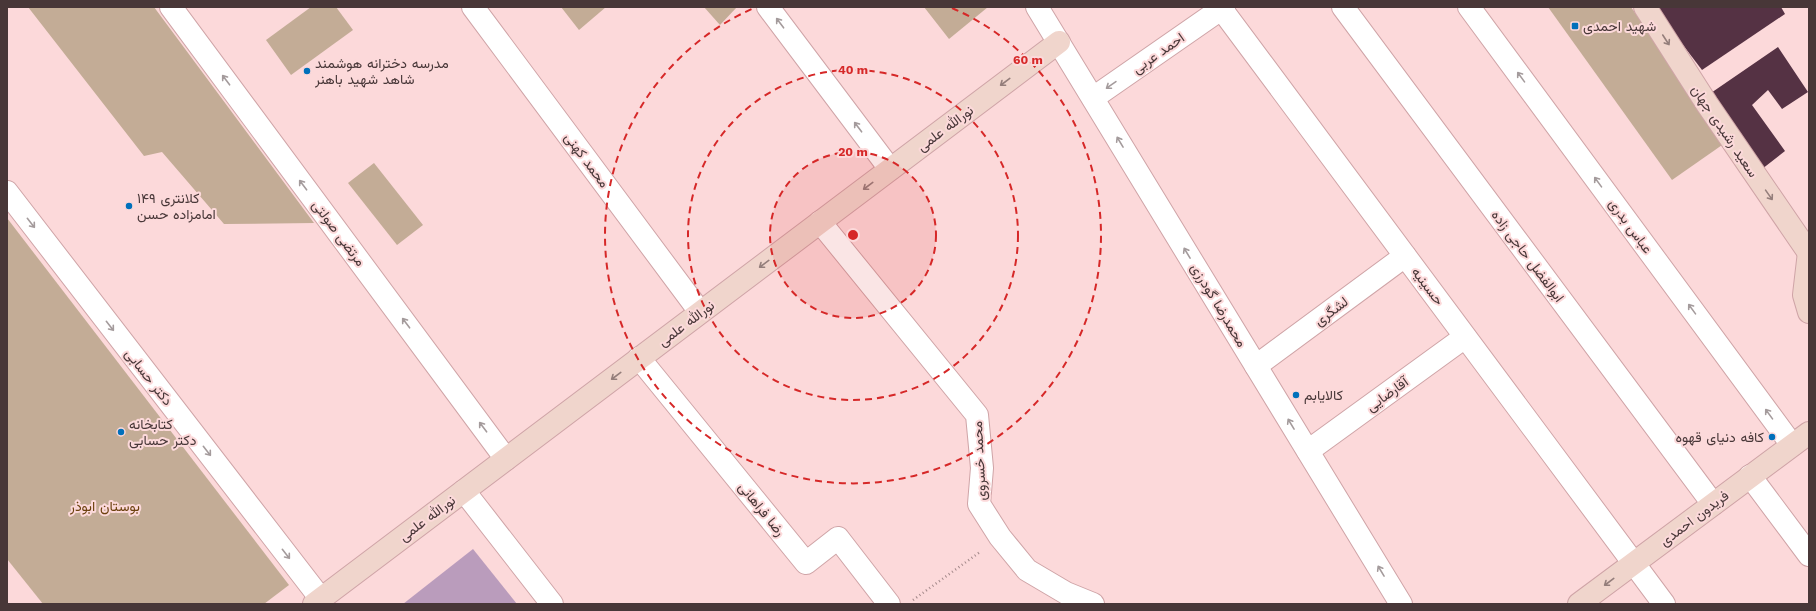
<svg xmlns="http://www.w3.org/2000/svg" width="1816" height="611" font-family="'Work Sans',Vazirmatn,sans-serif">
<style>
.green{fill:#c3ac96}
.water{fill:#ba9cbc}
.building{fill:#553244}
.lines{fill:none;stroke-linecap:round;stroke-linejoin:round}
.street-casing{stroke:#cfa4a7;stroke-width:24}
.secondary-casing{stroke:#cfa4a7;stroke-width:24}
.path{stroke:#a3898a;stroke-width:2.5;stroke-dasharray:1 3;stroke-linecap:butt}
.street{stroke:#fff;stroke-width:22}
.secondary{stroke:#f0d5cc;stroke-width:22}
.oneway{stroke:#a49b9c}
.oneway2{stroke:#947e7b}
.ring{fill:none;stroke:#d62828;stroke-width:2;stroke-dasharray:7 5}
.poi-dot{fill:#0070bb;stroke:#fcd9da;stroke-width:1.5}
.labels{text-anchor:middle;stroke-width:4;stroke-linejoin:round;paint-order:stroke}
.poi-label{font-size:14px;fill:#483738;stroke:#fcd9da;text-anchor:start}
.street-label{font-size:14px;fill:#483738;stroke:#fcd9da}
.park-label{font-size:14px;fill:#6b400d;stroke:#fcd9da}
.centre{fill:#d62828;stroke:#fcd9da;stroke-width:2}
.ring-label{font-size:12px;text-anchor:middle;font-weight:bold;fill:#d62828;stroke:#fcd9da;stroke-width:4;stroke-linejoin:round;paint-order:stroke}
</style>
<rect width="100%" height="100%" fill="#fcd9da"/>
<!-- green -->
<g class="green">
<polygon points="28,7 154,7 314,223 224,224 162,152 144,156"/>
<polygon points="311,7 336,7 353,30 291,75 266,40"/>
<polygon points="561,7 606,7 579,30"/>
<polygon points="704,7 737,7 720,25"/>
<polygon points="924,7 988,7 949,39"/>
<polygon points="1548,7 1631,7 1725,143 1672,180"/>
<polygon points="374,163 423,225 397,245 348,183"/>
<polygon points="7,218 289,585 264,604 43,604 7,559"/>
</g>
<!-- water -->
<polygon class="water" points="473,549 517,604 403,604"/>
<!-- building -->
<g class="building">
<polygon points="1654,7 1781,7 1785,14 1702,70"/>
<polygon points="1778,47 1808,92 1782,109 1768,90 1752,105 1785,151 1762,169 1708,95"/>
</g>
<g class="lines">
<defs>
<g id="street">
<polyline points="171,7 506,459"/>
<polyline points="473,7 700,312"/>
<polyline points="768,7 890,169"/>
<polyline points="1037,7 1401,604"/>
<polyline points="1220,7 1664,604"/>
<polyline points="1343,7 1713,504"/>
<polyline points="1469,7 1792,445"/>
<polyline points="1093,98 1224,7"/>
<polyline points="7,192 321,599"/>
<polyline points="820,222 977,415 982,468 979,504 1000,537 1027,570 1066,593 1093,604"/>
<polyline points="639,358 806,563 838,538 889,604"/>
<polyline points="1256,366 1405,256"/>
<polyline points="1308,451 1465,337"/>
<polyline points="1750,476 1809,555"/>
<polyline points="464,491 552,604"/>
</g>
<g id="secondary">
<polyline points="1645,7 1707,104 1809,253"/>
<polyline points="1809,252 1804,295 1809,312"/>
<polyline points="314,604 1059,42"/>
<polyline points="1579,604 1809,433"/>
</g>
</defs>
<!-- street casing -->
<use href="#street" class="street-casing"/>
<!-- secondary casing -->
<use href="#secondary" class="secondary-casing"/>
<!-- path -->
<polyline class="path" points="913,600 980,552"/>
<!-- street -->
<use href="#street" class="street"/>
<!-- secondary -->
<use href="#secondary" class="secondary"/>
</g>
<!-- one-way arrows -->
<defs><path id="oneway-shaft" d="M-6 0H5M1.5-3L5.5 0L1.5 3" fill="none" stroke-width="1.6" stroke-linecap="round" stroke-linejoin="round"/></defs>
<g class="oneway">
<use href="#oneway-shaft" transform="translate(780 23) rotate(-127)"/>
<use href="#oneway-shaft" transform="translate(1521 77) rotate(-126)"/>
<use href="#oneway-shaft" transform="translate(226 80) rotate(-127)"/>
<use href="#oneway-shaft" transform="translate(1111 85) rotate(145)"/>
<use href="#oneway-shaft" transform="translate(858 127) rotate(-127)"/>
<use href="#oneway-shaft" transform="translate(1120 142) rotate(-121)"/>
<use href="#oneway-shaft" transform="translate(1598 182) rotate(-126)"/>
<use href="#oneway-shaft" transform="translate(303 185) rotate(-127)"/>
<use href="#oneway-shaft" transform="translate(31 223) rotate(52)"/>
<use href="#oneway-shaft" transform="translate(1187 253) rotate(-121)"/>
<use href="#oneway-shaft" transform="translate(1692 309) rotate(-126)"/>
<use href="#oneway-shaft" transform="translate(406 323) rotate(-127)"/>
<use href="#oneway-shaft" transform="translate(110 326) rotate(52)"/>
<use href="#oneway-shaft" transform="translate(1769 414) rotate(-126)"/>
<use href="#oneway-shaft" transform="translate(1291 424) rotate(-121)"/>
<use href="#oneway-shaft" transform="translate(483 427) rotate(-127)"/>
<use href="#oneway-shaft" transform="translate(207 451) rotate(52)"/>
<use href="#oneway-shaft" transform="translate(286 554) rotate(52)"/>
<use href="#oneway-shaft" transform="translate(1381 571) rotate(-121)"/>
</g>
<g class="oneway2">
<use href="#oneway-shaft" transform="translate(1666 40) rotate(57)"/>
<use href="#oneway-shaft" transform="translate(1005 82) rotate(143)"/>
<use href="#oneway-shaft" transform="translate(868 186) rotate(143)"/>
<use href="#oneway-shaft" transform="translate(1769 195) rotate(55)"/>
<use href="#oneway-shaft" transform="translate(764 264) rotate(143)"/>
<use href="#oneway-shaft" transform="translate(616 376) rotate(143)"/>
<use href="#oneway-shaft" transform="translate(1609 582) rotate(143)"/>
</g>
<!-- distance rings -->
<circle cx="853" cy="235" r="83" fill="#d62828" fill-opacity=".12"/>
<g class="ring">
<circle cx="853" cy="235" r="83"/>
<circle cx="853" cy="235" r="165"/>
<path d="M952 8A248 248 0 1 1 754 8"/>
</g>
<!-- markers -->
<g class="poi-dot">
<rect x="1571" y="22" width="8" height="8" rx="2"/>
<circle cx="307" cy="71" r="4"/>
<circle cx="129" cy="206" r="4"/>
<circle cx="1296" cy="395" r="4"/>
<circle cx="121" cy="432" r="4"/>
<circle cx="1772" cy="437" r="4"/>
</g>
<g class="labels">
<!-- poi labels -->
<g class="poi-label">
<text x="1583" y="31">شهید احمدی</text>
<text x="315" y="68">مدرسه دخترانه هوشمند<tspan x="315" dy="16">شاهد شهید باهنر</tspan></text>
<text x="137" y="203">کلانتری ۱۴۹<tspan x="137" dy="16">امامزاده حسن</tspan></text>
<text x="1304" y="400">کالایابم</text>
<text x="129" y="429">کتابخانه<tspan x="129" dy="16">دکتر حسابی</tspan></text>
<text x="1764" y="442" text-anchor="end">کافه دنیای قهوه</text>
</g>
<!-- street labels -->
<g class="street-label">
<text transform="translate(1158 53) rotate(-35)" y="5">احمد عربی</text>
<text transform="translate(945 128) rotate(-37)" y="5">نورالله علمی</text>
<text transform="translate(1725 131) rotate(56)" y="5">سعید رشیدی جهان</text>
<text transform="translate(587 160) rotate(53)" y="5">محمد کهنی</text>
<text transform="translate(1631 226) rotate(54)" y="5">عباس بدری</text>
<text transform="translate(339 233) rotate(53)" y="5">مرتضی صولتی</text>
<text transform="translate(1528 256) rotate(53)" y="5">ابوالفضل حاجی زاده</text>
<text transform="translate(1428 286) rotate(53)" y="5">حسینیه</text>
<text transform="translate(1219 305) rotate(59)" y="5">محمدرضا گودرزی</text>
<text transform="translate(1331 311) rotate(-37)" y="5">لشگری</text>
<text transform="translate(686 323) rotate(-37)" y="5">نورالله علمی</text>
<text transform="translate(149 377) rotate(52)" y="5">دکتر حسابی</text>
<text transform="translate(1387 394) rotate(-36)" y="5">آقارضایی</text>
<text transform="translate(979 461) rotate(-93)" y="5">محمد خسروی</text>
<text transform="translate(762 509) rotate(51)" y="5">رضا فراهانی</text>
<text transform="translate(427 518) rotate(-37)" y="5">نورالله علمی</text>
<text transform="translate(1694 518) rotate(-37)" y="5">فریدون احمدی</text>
</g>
<!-- park labels -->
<g class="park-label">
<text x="105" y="511">بوستان ابوذر</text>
</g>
</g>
<circle cx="853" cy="235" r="6" class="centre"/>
<g class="ring-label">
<text x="1028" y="64">60 m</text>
<text x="853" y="74">40 m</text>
<text x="853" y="156">20 m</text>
</g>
<!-- border -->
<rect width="1816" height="611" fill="none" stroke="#483738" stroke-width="16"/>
</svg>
